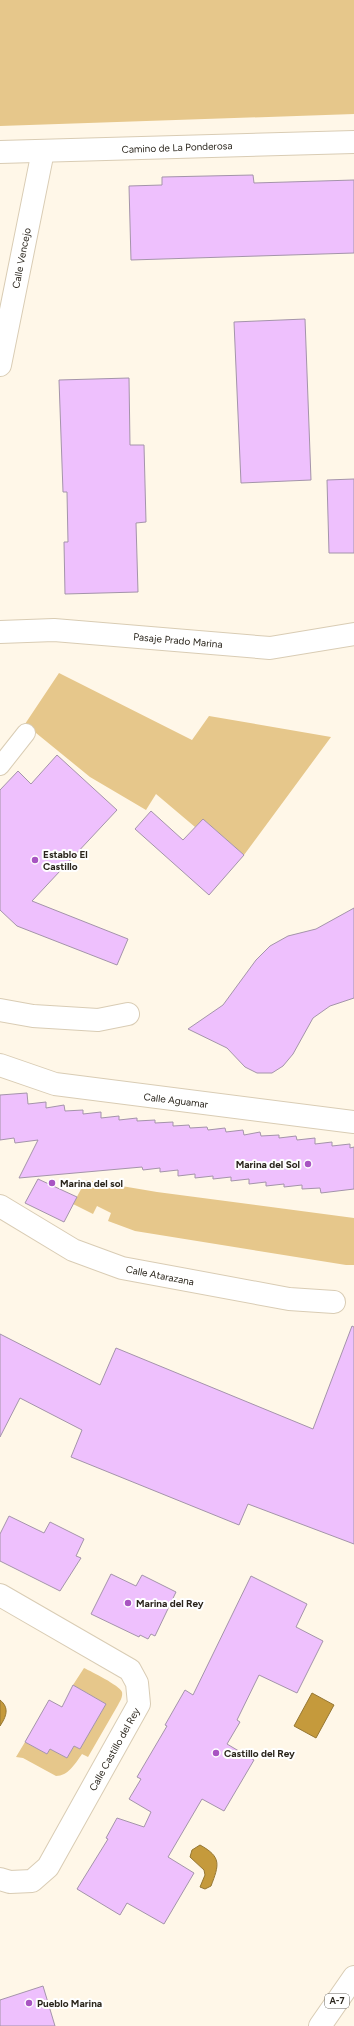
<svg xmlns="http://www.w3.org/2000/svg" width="354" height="2026" font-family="Figtree,sans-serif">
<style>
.green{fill:#e6c78b}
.water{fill:#c59a3c;stroke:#967732}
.building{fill:#eec0fd;stroke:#a494aa}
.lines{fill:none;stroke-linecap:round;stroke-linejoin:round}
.lane-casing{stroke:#d9ccb4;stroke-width:20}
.street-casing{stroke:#d9ccb4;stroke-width:24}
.highway-casing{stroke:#d9ccb4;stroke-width:24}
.lane{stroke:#fff;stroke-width:18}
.street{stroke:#fff;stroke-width:22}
.highway{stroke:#fff;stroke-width:22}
.poi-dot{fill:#a854c2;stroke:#fff;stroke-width:1.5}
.labels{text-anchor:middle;stroke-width:4;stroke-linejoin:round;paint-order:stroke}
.shield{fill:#fff;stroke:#6a6660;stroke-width:1}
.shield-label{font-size:9px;font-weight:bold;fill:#2a251c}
.street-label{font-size:10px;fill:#2a251c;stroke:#fff}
.poi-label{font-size:10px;font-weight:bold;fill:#2a251c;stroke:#fff;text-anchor:start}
</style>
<rect width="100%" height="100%" fill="#fff7e8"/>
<!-- green -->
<g class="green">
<polygon points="0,0 354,0 354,114 0,126"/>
<polygon points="59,673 192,740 209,716 331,737 244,855 203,819 195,827 156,794 146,810 90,777 25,724"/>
<polygon points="86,1180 157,1192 354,1218 354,1265 346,1265 135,1231 108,1221 111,1213 97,1206 93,1214 73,1204"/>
<path d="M84 1668C92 1672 119 1685 122 1692 123 1697 120 1701 118 1705L88 1757 82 1754C75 1764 68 1776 56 1776L23 1758 16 1757 25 1742 47 1754 50 1749 67 1758 74 1746 80 1749 106 1704 73 1685Z"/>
</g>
<!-- water -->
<g class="water">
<polygon points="312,1693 334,1705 316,1738 294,1726"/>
<path d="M0 1700C10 1708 6 1717 0 1726Z"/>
<path d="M200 1845C222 1857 219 1865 211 1886L205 1889 200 1887 205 1875 204 1870 190 1857 192 1850Z"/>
</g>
<!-- building -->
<g class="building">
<polygon points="253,175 254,183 354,180 354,253 131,260 129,186 162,185 162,177"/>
<polygon points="305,319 311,480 241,483 234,322"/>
<polygon points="129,378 130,445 144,445 146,522 136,523 138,592 65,594 64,542 68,542 67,492 63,492 59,380"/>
<polygon points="354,479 354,553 329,553 327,480"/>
<polygon points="57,755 117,810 32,901 128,939 117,965 17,926 0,910 0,790 18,771 31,784"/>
<polygon points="151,811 183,840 203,819 244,855 209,895 135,829"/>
<polygon points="354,908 354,998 330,1006 313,1018 293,1054 283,1066 272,1073 257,1073 245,1067 227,1048 188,1029 223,1005 256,960 270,946 288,936 316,929"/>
<polygon points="27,1093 28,1104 46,1102 46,1108 64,1105 65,1111 83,1110 83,1114 101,1112 101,1118 119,1116 119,1120 137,1118 137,1121 155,1120 155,1123 173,1122 173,1126 189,1125 190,1128 207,1127 208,1130 225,1128 226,1132 243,1130 244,1135 260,1132 261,1136 279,1135 279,1138 296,1136 297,1140 315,1138 315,1144 332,1142 332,1146 350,1144 350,1148 354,1147 354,1189 321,1193 320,1188 302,1189 302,1185 284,1187 284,1184 266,1186 266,1182 249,1184 249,1179 231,1181 231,1177 213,1179 213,1176 195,1178 195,1174 178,1176 178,1170 160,1172 160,1168 143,1170 142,1167 19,1178 38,1140 15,1143 14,1138 0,1140 0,1095"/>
<polygon points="38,1179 77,1197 64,1222 25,1203"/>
<polygon points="352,1326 354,1327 354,1544 248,1504 239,1525 71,1457 82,1430 20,1398 0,1437 0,1334 100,1385 116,1348 313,1429"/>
<polygon points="9,1516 44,1533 50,1522 84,1539 76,1556 81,1558 60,1591 0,1561 0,1534"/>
<polygon points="111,1574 136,1586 142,1575 176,1592 155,1636 151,1634 148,1639 140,1635 139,1637 91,1614"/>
<polygon points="251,1576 307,1604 296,1627 323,1641 297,1693 259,1675 237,1720 240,1722 227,1744 254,1760 224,1811 202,1799 168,1857 194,1873 164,1924 127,1903 120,1915 77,1889 108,1839 106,1838 117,1818 144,1827 151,1812 129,1799 141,1779 137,1777 167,1726 165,1725 185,1690 193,1695"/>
<polygon points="73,1685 106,1704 80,1749 74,1746 67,1758 50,1749 47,1754 25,1742 49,1700 62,1707"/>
<polygon points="43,1986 55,2026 0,2026 0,2000"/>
</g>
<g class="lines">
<defs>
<polyline id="lane" points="0,766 26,733"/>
<g id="street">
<polyline points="0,152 354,142"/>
<polyline points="0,365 43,151"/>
<polyline points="0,632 54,630 270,648 354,634"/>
<polyline points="0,1010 33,1016 98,1020 128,1014"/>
<polyline points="0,1065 55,1084 354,1122"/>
<polyline points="0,1206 73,1250 122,1268 289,1299 334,1302"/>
<polyline points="0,1595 130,1670 137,1683 139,1704 48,1867 32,1881 10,1882 0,1879"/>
</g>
<polyline id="highway" points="320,2026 354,1977"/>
</defs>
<!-- lane casing -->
<use href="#lane" class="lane-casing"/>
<!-- street casing -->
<use href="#street" class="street-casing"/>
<!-- highway casing -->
<use href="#highway" class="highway-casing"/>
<!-- lane -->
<use href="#lane" class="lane"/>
<!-- street -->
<use href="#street" class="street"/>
<!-- highway -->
<use href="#highway" class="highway"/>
</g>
<!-- markers -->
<g class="poi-dot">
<circle cx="35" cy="860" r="4"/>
<circle cx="308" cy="1164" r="4"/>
<circle cx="52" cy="1183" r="4"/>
<circle cx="128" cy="1603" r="4"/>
<circle cx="216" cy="1753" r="4"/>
<circle cx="29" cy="2003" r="4"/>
</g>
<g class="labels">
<!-- shield labels -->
<rect class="shield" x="325" y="1994" width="24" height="14" rx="3"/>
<g class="shield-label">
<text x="337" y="2004">A-7</text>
</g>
<!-- street labels -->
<g class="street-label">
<text transform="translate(177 147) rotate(-2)" y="4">Camino de La Ponderosa</text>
<text transform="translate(21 258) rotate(-79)" y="4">Calle Vencejo</text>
<text transform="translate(178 640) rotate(5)" y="4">Pasaje Prado Marina</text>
<text transform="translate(176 1100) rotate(7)" y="4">Calle Aguamar</text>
<text transform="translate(160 1275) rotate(11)" y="4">Calle Atarazana</text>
<text transform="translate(114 1749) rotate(-61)" y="4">Calle Castillo del Rey</text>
</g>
<!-- poi labels -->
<g class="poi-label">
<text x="43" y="858">Establo El<tspan x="43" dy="12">Castillo</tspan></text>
<text x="300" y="1168" text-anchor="end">Marina del Sol</text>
<text x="60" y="1187">Marina del sol</text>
<text x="136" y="1607">Marina del Rey</text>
<text x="224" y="1757">Castillo del Rey</text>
<text x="37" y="2007">Pueblo Marina</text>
</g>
</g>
</svg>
